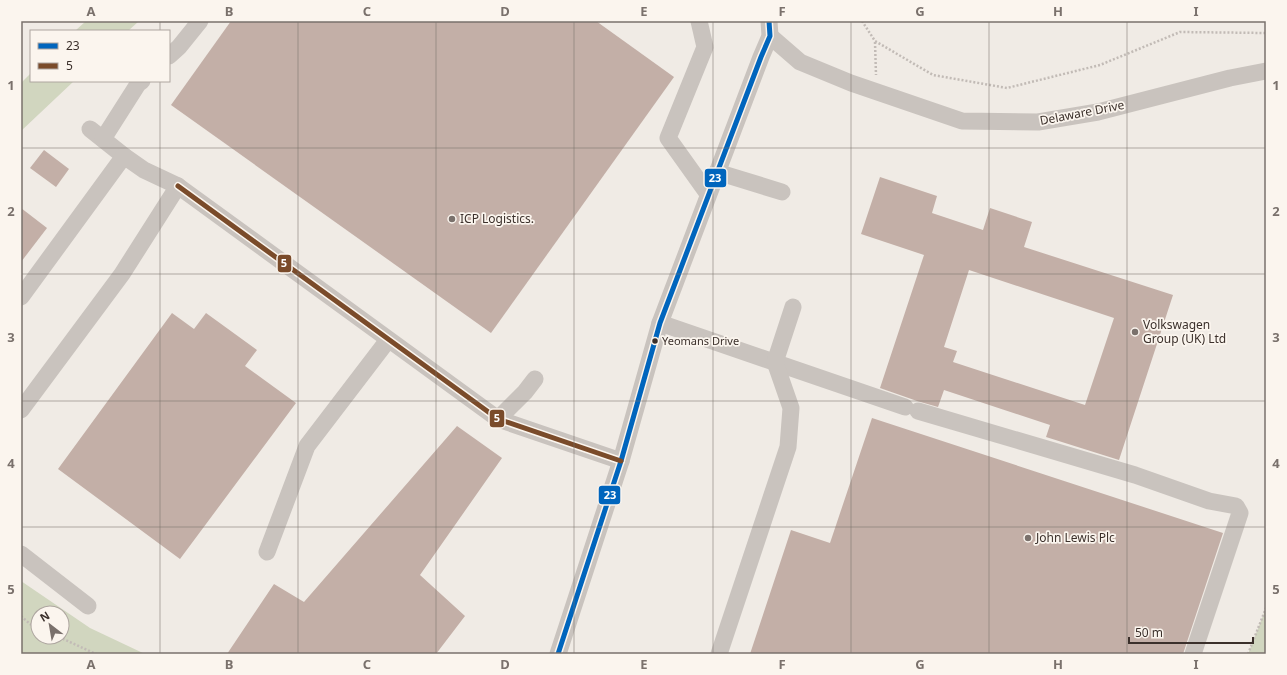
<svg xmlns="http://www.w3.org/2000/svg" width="1287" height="675" font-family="'Noto Sans',sans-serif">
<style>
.green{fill:#d1d6bf;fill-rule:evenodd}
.building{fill:#c3afa7;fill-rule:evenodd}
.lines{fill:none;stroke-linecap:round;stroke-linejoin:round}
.path{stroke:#c2bbb6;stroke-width:2.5;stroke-dasharray:2 2;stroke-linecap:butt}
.minor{stroke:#c9c3be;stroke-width:17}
.bus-1-casing{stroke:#fbf5ee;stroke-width:8}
.bus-2-casing{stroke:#fbf5ee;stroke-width:8}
.bus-1{stroke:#0065bd;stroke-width:5}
.bus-2{stroke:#7a4b2a;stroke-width:5}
.grid{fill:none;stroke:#7a716c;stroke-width:1;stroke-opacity:0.55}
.poi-dot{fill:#7a716c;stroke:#fbf5ee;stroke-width:1.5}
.bus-dot{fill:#3b302b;stroke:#fbf5ee;stroke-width:1.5}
.labels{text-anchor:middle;stroke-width:3.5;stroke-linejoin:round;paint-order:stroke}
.bus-label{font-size:11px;fill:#3b302b;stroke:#fbf5ee;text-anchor:start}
.street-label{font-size:12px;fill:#3b302b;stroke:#fbf5ee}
.poi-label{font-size:12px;fill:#3b302b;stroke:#fbf5ee;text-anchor:start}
.line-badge{stroke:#fbf5ee;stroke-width:1.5}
.badge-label{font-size:11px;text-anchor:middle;font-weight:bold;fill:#fff}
.neatline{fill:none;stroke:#7a716c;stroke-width:1.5}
.grid-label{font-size:13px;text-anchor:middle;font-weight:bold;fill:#7a716c}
</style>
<rect width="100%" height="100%" fill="#f0ebe5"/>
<!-- green -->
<g class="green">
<polygon points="86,21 139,21 128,31 75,31"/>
<polygon points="31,73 31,81 74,81 21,131 21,83"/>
<path d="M21 581 90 628 145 654H21ZM38 613H62V637H38Z"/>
<polygon points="1266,608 1266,654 1248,654"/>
</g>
<!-- building -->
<g class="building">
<polygon points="231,21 596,21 674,77 491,333 171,105"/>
<polygon points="44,150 69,169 56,187 30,168"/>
<path d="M880 177 937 196 932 213 983 230 990 208 1032 222 1024 247 1173 295 1119 460 1046 437 1050 425 944 390 938 407 917 401 880 388 924 255 861 234ZM969 270 1114 318 1085 405 953 362 957 351 944 347Z"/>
<polygon points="21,208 47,228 21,262"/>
<polygon points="172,313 194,329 206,313 257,350 245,366 296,403 180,559 58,469"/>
<polygon points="872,418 1223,533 1183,654 750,654 791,530 830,543"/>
<polygon points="457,426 502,458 420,575 465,616 436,654 227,654 274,584 304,602"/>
</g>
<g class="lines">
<!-- path -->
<g class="path">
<polyline points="862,21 875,41 933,75 1007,88 1100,65 1180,32 1266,33"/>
<polyline points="875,42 876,75"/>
<polyline points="21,616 30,624 38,627"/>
<polyline points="59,637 96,654"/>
<polyline points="1248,654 1266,608"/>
</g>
<!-- minor -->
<g class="minor">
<polyline points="699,21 705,47 668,138 708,194"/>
<polyline points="770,36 800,62 851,83 962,121 1038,122 1098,112 1230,78 1266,71"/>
<polyline points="169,56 179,47 200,21"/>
<polyline points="90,129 124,156"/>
<polyline points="103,139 138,84 142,81"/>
<polyline points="717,172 782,192"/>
<polyline points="21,297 124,156 144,170 178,186 498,419 621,461"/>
<polyline points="660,323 905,407"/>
<polyline points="21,410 122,274 178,186"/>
<polyline points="918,411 1135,475 1209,501 1236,506 1240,513 1193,654"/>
<polyline points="498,419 525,392 535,379"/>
<polyline points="267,552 307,446 388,340"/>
<polyline points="21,554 88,606"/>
<polyline points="558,654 621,461 660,323 761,57 770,36 769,21"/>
<polyline points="719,654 788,447 791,408 775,362 793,307"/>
</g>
<defs>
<polyline id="bus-1" points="558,654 621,461 660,323 761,57 770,36 769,21"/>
<polyline id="bus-2" points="178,186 498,419 621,461"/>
</defs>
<!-- bus-1 casing -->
<use href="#bus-1" class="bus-1-casing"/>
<!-- bus-2 casing -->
<use href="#bus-2" class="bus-2-casing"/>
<!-- bus-1 -->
<use href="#bus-1" class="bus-1"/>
<!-- bus-2 -->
<use href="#bus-2" class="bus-2"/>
</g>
<!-- grid -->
<path class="grid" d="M160 21V31M298 21V654M436 21V654M574 21V654M713 21V654M851 21V654M989 21V654M1127 21V654M160 81V654M21 148H1266M21 274H1266M21 401H1266M21 527H1266"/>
<!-- markers -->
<g class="poi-dot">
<circle cx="452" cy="219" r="4"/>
<circle cx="1135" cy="332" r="4"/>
<circle cx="1028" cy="538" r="4"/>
</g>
<circle class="bus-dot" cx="655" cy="341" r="3.5"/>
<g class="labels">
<!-- bus labels -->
<g class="bus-label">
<text x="662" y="345">Yeomans Drive</text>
</g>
<!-- street labels -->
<g class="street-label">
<text transform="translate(1082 113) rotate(-11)" y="4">Delaware Drive</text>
</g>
<!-- poi labels -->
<g class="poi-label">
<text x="460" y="223">ICP Logistics.</text>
<text x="1143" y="329">Volkswagen<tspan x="1143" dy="14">Group (UK) Ltd</tspan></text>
<text x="1036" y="542">John Lewis Plc</text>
</g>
</g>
<g class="line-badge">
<rect x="704" y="168" width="23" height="20" rx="4" fill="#0065bd"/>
<rect x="277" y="254" width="15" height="19" rx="4" fill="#7a4b2a"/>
<rect x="489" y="409" width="16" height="19" rx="4" fill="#7a4b2a"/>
<rect x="598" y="485" width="23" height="20" rx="4" fill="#0065bd"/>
</g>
<g class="badge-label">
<text x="715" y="182">23</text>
<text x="284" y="267">5</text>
<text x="497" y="422">5</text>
<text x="610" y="499">23</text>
</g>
<!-- border -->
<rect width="1287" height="675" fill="none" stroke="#fbf5ee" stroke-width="44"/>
<!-- legend -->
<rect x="30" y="30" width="140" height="52" fill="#fbf5ee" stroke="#aea6a0"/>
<rect x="38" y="43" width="20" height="6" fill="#0065bd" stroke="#aea6a0"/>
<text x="66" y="50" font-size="12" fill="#3b302b">23</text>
<rect x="38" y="63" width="20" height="6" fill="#7a4b2a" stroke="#aea6a0"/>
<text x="66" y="70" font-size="12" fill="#3b302b">5</text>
<!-- north arrow -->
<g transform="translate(50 625) rotate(329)"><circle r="19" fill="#fbf5ee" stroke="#aea6a0"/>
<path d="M0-3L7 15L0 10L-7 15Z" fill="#7a716c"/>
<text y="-6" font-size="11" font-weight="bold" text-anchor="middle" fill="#3b302b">N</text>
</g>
<!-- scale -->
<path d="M1129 637v6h124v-6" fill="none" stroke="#3b302b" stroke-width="2"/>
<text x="1135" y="637" font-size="12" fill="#3b302b" stroke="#fbf5ee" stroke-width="3" paint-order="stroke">50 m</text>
<rect x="22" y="22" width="1243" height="631" class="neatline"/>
<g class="grid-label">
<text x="91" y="16">A</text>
<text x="229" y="16">B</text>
<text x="367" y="16">C</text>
<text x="505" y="16">D</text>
<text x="644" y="16">E</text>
<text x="782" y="16">F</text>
<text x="920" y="16">G</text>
<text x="1058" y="16">H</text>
<text x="1196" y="16">I</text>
<text x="11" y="90">1</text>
<text x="1276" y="90">1</text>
<text x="11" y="216">2</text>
<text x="1276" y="216">2</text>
<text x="11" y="342">3</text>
<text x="1276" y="342">3</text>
<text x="11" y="468">4</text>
<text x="1276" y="468">4</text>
<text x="11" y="594">5</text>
<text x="1276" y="594">5</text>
<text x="91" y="669">A</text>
<text x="229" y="669">B</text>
<text x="367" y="669">C</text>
<text x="505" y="669">D</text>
<text x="644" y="669">E</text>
<text x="782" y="669">F</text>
<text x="920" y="669">G</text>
<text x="1058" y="669">H</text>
<text x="1196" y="669">I</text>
</g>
</svg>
